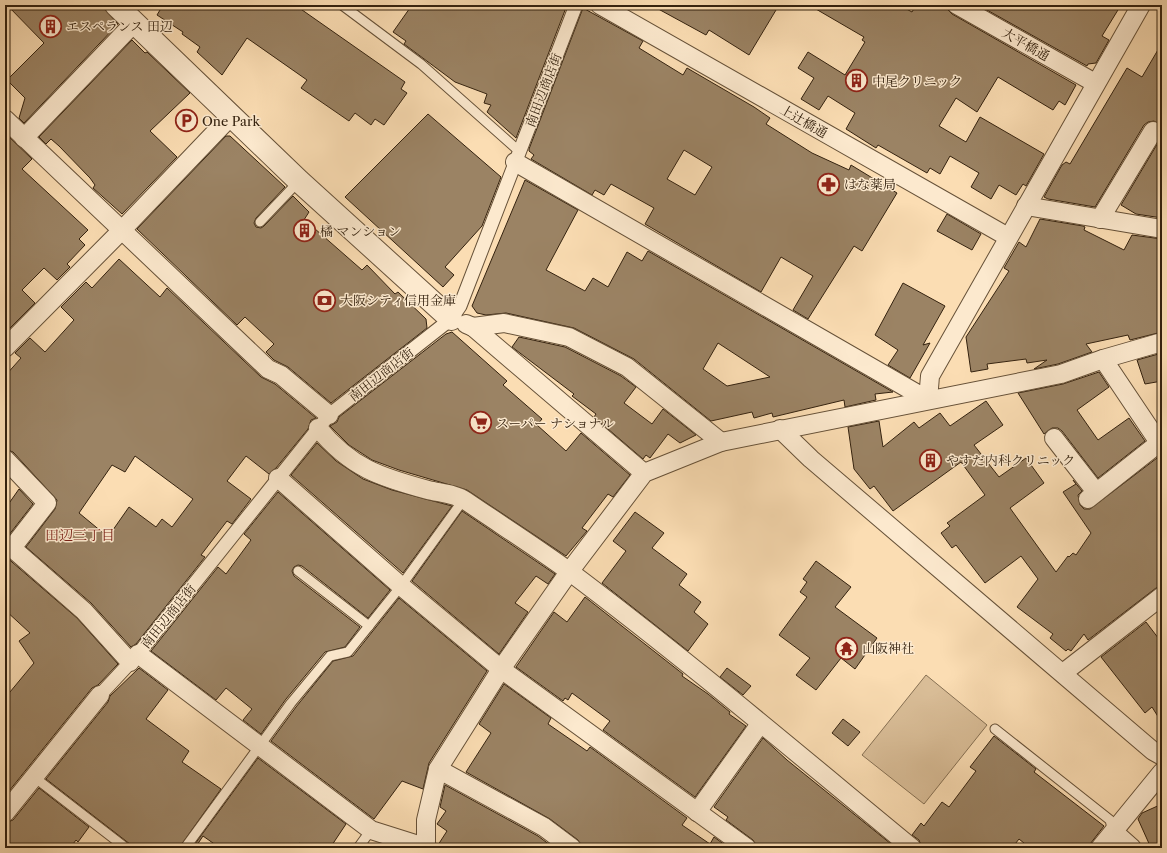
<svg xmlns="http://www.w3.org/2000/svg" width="1167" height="853" font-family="'Libre Caslon Text','Noto Serif JP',serif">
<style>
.green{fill:#d9bd97;stroke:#867053}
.building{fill:#9b8364;stroke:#34220f;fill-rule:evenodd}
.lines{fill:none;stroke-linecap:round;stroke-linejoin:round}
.service-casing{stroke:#665138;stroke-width:11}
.pedestrian-casing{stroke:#665138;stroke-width:15}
.minor-casing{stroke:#665138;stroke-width:20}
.tertiary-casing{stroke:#665138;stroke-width:24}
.service{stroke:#fce9ce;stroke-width:9}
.pedestrian{stroke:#fce9ce;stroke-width:13}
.minor{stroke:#fce9ce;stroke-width:18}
.tertiary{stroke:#fce9ce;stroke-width:22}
.labels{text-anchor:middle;stroke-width:3;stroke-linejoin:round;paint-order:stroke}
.poi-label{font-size:13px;fill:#34220f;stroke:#fce9ce;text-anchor:start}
.street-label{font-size:13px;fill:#34220f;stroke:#fce9ce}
.neighbourhood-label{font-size:14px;fill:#7a1f14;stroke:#fce9ce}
</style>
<rect width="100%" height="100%" fill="#fbddb3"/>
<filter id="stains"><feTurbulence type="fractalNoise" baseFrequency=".005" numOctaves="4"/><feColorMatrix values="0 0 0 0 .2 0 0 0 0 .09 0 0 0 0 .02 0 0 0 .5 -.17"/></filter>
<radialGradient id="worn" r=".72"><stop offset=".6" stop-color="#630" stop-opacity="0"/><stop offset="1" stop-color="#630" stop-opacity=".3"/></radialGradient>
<!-- green -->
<polygon class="green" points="926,675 987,725 924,804 862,755"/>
<!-- building -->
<g class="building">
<polygon points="7,5 101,5 118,24 24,123 19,118 25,98 7,80 44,43"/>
<polygon points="163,5 295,5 405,82 401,89 407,93 384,125 375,119 371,125 355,113 349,121 301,88 307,80 247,38 222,75 197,52 200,47 182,34 183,32 157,15"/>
<polygon points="412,5 567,5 516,138 487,112 491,105 484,103 487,94 455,82 404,44 406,41 393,32"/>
<polygon points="651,5 779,5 749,55 709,30 706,35"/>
<polygon points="809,5 899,5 912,12 916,5 947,5 948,10 952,14 1076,85 1065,105 1059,101 1053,110 998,77 977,112 956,98 939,126 966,142 980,117 1044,154 1026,186 1023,184 1016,195 999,185 991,199 971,187 979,173 950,156 940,174 930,168 927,173 878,145 876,148 846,129 855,113 828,96 819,110 801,99 814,78 798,68 808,52 845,75 865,42 862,40 864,37"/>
<polygon points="978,5 1121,5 1102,36 1109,40 1096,63 1088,64 1087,66"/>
<path d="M583 8 643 41 639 48 683 75 687 68 754 107 770 118 766 124 812 153 849 170 851 165 897 193 862 251 854 246 808 319 793 310 813 276 781 257 761 292 645 224 654 208 611 184 604 195 595 190 592 195 531 159 534 155 529 151V149ZM684 150 712 167 695 195 667 179Z"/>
<polygon points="132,40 145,53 147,52 190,93 150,131 177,157 122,214 93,188 95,185 90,178 59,146 51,139 46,144 39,137"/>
<polygon points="1162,43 1162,126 1154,121 1148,122 1144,125 1095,207 1048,199 1044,197 1062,165 1066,162 1070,164 1127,68 1142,77"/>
<polygon points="428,114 501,177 482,226 445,267 454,275 443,287 345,197"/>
<polygon points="5,133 32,159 22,169 88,230 79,239 85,245 67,264 70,267 57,280 44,268 22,290 35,303 5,333"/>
<polygon points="226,136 230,136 285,187 256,218 254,223 256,227 261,228 264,226 293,196 309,212 302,223 311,230 314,228 362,270 367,265 395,294 398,292 426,319 427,328 331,403 288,367 274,360 266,352 274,344 245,317 237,325 137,229"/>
<polygon points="1162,136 1162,218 1136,214 1121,205"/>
<path d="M525 180 578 210 546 270 585 291 593 278 608 287 627 252 642 261 648 251 893 392 875 394 876 400 845 407 844 400 773 417 772 413 754 418 752 412 711 421 634 359 574 328 506 313 486 315 477 313 472 306ZM718 343 770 377 727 386 703 369Z"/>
<polygon points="947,214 981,234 972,250 937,231"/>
<polygon points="1040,219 1083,226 1085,227 1084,230 1124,250 1132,235 1162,239 1162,332 1130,340 1128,335 1086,344 1092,352 1058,364 1034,369 1047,360 1027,363 1026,359 987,364 988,369 971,372 966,337 1009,271 1004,268 1019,242 1026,247"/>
<path d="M119 259 160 297 167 288 261 377 275 384 316 418 311 420 308 429 276 468 269 474 246 456 227 481 251 499 232 524 227 521 201 555 205 557 136 644 131 647 91 603 26 547 55 509 57 500 13 452 5 449V376L21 358 15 353 30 338 45 352 74 320 61 307 86 282 92 288ZM135 456 193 499 172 527 162 519 156 527 129 507 108 537 79 513 112 465 125 472Z"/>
<polygon points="903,283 945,306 923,345 930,343 910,378 888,365 898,350 875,335"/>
<polygon points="452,332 507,381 503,385 542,419 537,425 566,451 581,433 630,475 613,497 608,494 582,528 587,531 566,556 467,490 399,470 372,460 349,445 330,426 337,422 339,417 446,334"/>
<polygon points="519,337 565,347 621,376 636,387 624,403 652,424 663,409 696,435 680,443 668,434 650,458 646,455 643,459 594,417 596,414 572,396 574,394 512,347"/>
<polygon points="1162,353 1162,381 1145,384 1137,360"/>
<polygon points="1099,372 1109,387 1077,410 1098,440 1129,418 1145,441 1098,478 1062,431 1058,428 1052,428 1044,434 1018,393 1063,384"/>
<polygon points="986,401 1003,425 974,445 999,477 1026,458 1044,483 1010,508 1056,572 1068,556 1069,557 1073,553 1076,555 1091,533 1063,492 1076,484 1073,480 1082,491 1078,495 1080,505 1084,509 1090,509 1157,458 1162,465 1162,586 1156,588 1088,640 1084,634 1071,651 1068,649 1066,651 1050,638 1053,634 1017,607 1038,579 1021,556 985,583 956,545 952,548 941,533 950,526 947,523 985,495 961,462 893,511 874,486 870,489 854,469 848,427 879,421 883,447 914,422 919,428 940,413 950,426"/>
<polygon points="317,443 336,461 363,479 392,490 452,506 403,573 291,475"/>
<polygon points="19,489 33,504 5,540 5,509"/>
<polygon points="278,492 390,590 368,618 302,566 298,565 294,567 292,571 294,576 360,627 345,647 325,652 286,699 261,734 243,720 252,709 226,688 216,700 151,651 218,567 226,574 251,540 244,534"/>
<polygon points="462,511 555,574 548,584 536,576 515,603 528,612 499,654 412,581"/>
<polygon points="635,512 664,533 652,548 687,574 679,585 701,602 694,612 708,624 688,651 602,583 626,551 613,541"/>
<polygon points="5,556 77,618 118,664 98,685 92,688 5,796 5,698 34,663 19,641 30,633 5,610"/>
<polygon points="816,561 851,587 835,607 877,638 855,669 841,658 816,690 796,675 810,658 779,635 807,597 800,592 807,582 803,579"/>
<polygon points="585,597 683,674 682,676 708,694 730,712 729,714 746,726 695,797 603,730 610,721 572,693 568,700 565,698 563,701 516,667 554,612 567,622"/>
<polygon points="399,598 487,671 429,763 423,789 402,781 374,819 271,741 296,707 333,661 353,656"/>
<polygon points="1146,622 1162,643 1162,723 1152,707 1145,713 1101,657"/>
<polygon points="139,668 168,690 146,719 189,751 182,762 221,789 179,848 135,848 46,779 108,702 110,696"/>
<polygon points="727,668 751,686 743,695 720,677"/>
<polygon points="504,684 551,718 548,724 587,751 590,747 687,818 682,825 710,844 714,837 729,848 582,848 578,840 550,819 466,772 491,733 479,724"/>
<polygon points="843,719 860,732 848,746 832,733"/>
<polygon points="994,736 1036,769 1034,772 1104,826 1087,848 1030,848 1019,839 1012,848 922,848 919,840 912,835 921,823 924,826 942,802 949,807 976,771 970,767"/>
<polygon points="763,738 787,760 896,848 757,848 753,840 726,820 728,817 714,807"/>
<polygon points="258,758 346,824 330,848 307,848 299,843 296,848 220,848 203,836 195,848 192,848"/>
<polygon points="445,785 538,836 554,848 438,848 438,845 447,831 437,824 446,811 440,807"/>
<polygon points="39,788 89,827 78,842 76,840 70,848 5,848 5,823 13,820"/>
<polygon points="1162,804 1162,848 1151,848 1138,819 1142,813"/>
</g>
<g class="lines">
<defs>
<g id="service">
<polyline points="342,5 421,64 519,151"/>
<polyline points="260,222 299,181"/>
<polyline points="298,571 369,626"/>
<polyline points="995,729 1110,820 1113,832"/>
<polyline points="34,777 126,848"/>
<polyline points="185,848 291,703 330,656 348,652 401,586 464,499"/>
<polyline points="358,848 371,830"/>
</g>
<polyline id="pedestrian" points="100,695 138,654 329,415 451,319 460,306 576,5"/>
<g id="minor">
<polyline points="600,5 1008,237"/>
<polyline points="957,5 1095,83"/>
<polyline points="5,119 268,369 281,375 329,415"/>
<polyline points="24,138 134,23"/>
<polyline points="515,162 928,400 930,376 1141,5"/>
<polyline points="1026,206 1162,229"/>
<polyline points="1100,219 1153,131"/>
<polyline points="466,324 473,327 644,473"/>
<polyline points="473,327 504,323 569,337 627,367 721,442"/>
<polyline points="5,348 121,231 231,116"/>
<polyline points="1103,359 1162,447"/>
<path d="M318 428C351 468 380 477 428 490 440 493 456 494 466 501 501 525 536 547 570 572 687 660 799 755 912 848"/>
<polyline points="780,429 811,459 1153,751 1162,756"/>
<polyline points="1054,438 1096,492"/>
<polyline points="5,459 47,503 12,548 84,611 130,662"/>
<polyline points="278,478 401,586 501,669 747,848"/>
<polyline points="1088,499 1159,443"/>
<polyline points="138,654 371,830 428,848"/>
<polyline points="1063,673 1162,596"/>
<polyline points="438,769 544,827 572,848"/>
<polyline points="697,812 760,724"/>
<polyline points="5,813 100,695"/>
<polyline points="1114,832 1132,848"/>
<polyline points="426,848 426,820 438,769 501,669 569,572 644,473 721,442 1061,374 1103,359 1162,342"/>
<polyline points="1100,848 1162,772"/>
</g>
<polyline id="tertiary" points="116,5 299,181 451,319"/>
</defs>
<!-- service casing -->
<use href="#service" class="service-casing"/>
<!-- pedestrian casing -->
<use href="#pedestrian" class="pedestrian-casing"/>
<!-- minor casing -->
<use href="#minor" class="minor-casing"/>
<!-- tertiary casing -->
<use href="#tertiary" class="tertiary-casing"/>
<!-- service -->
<use href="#service" class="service"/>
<!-- pedestrian -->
<use href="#pedestrian" class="pedestrian"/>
<!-- minor -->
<use href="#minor" class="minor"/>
<!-- tertiary -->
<use href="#tertiary" class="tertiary"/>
</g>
<!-- icons -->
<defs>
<symbol id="building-ring" viewBox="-11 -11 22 22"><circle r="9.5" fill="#fce9ce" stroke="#8f2418" stroke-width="1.5"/><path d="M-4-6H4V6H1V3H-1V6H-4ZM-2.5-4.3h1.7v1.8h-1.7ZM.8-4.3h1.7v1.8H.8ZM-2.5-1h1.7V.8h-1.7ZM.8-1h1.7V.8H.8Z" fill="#8f2418"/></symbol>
<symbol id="parking-ring" viewBox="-11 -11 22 22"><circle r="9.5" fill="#fce9ce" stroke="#8f2418" stroke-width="1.5"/><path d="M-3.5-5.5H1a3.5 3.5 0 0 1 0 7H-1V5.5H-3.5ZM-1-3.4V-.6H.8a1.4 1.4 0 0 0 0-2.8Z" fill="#8f2418"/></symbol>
<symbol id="pharmacy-ring" viewBox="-11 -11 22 22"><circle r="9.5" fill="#fce9ce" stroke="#8f2418" stroke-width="1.5"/><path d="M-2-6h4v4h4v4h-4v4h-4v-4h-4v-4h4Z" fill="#8f2418"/></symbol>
<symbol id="bank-ring" viewBox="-11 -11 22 22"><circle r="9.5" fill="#fce9ce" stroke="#8f2418" stroke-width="1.5"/><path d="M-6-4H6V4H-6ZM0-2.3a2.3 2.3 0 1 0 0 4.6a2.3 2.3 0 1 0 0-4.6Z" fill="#8f2418"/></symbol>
<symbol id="supermarket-ring" viewBox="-11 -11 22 22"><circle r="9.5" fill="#fce9ce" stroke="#8f2418" stroke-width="1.5"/><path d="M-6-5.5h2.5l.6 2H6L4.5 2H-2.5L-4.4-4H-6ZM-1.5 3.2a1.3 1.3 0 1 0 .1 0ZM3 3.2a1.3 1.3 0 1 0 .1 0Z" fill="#8f2418"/></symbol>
<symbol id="temple-ring" viewBox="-11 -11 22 22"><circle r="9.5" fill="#fce9ce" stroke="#8f2418" stroke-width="1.5"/><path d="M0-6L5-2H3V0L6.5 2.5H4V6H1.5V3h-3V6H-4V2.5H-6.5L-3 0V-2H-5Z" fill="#8f2418"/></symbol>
</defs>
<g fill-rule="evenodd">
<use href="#building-ring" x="38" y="14" width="25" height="25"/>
<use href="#building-ring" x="844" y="68" width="25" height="25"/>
<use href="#parking-ring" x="174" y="108" width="25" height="25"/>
<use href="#pharmacy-ring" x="816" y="172" width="25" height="25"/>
<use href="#building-ring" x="292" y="218" width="25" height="25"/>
<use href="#bank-ring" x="312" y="288" width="25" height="25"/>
<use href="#supermarket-ring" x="468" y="410" width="25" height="25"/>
<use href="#building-ring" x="918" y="448" width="25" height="25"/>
<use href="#temple-ring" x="834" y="636" width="25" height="25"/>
</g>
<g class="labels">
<!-- poi labels -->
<g class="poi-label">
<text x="66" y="31">エスペランス 田辺</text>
<text x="872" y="86">中尾クリニック</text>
<text x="202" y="126">One Park</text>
<text x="844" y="189">はな薬局</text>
<text x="320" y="236">橘 マンション</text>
<text x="340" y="305">大阪シティ信用金庫</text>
<text x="496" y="428">スーパー ナショナル</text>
<text x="946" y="465">やすだ内科クリニック</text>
<text x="862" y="653">山阪神社</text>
</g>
<!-- street labels -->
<g class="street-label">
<text transform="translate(1026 44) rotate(30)" y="5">大平橋通</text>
<text transform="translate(543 90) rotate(-69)" y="5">南田辺商店街</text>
<text transform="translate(804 121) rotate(30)" y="5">上辻橋通</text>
<text transform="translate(381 374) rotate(-38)" y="5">南田辺商店街</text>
<text transform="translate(168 616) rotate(-51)" y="5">南田辺商店街</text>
</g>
<!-- neighbourhood labels -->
<g class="neighbourhood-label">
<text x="80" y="540">田辺三丁目</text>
</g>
</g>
<!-- margin -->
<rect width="1167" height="853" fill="none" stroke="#fbddb3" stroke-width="20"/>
<rect x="6" y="6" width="1155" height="841" fill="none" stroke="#34220f" stroke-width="2"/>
<rect x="10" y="10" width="1147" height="833" fill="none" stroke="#34220f"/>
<rect width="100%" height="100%" filter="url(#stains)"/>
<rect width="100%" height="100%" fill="url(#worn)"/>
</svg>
